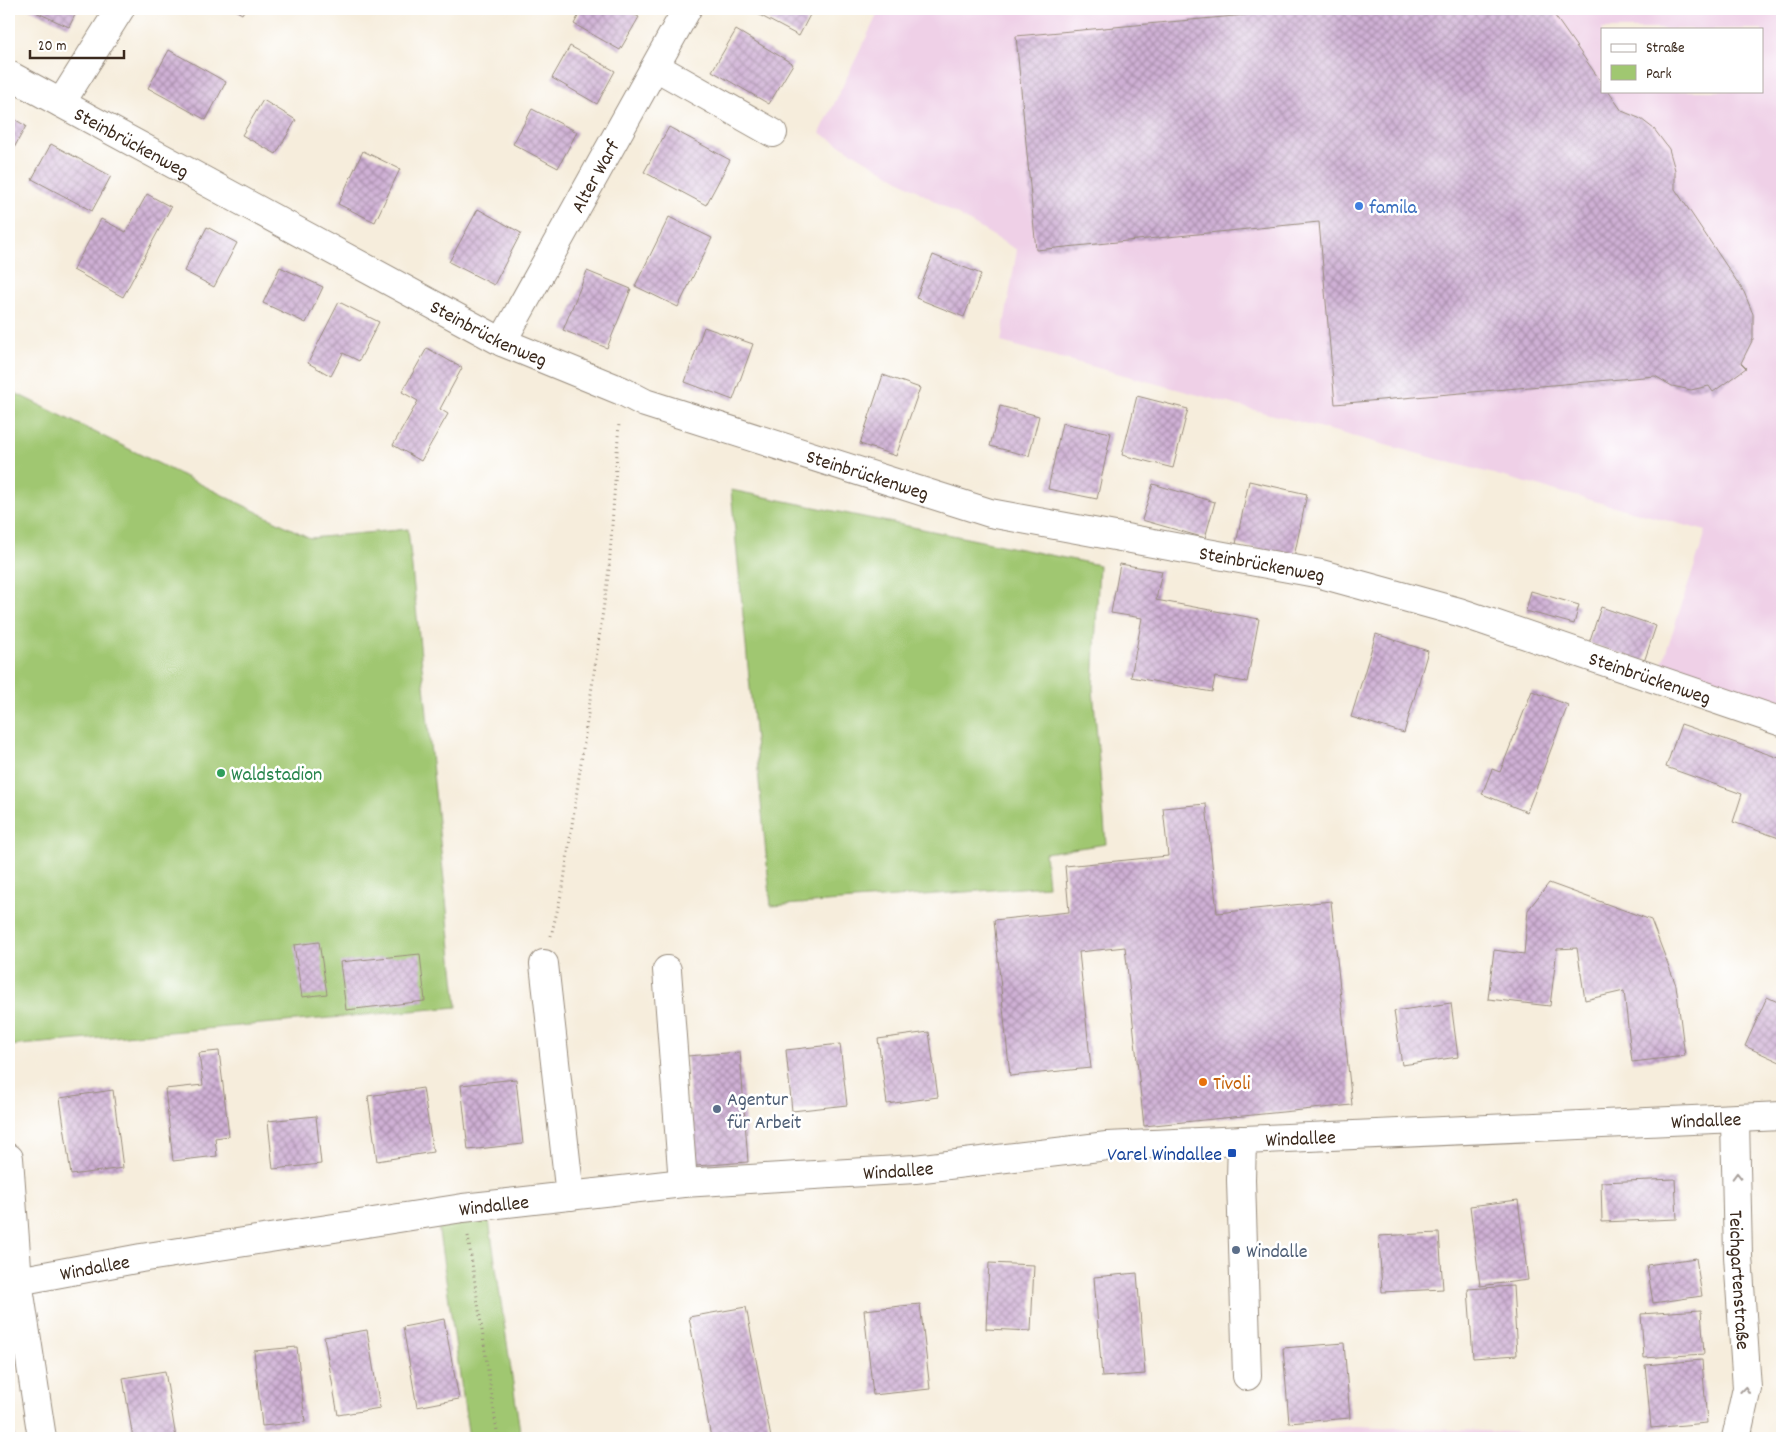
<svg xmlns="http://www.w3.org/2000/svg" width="1791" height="1447" font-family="Dekko,sans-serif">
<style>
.built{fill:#efd0e7;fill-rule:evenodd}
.green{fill:#a0c771;stroke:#6e7848}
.building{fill:url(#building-cross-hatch)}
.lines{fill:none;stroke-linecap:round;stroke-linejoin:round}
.minor-casing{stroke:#988c7d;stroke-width:30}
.path{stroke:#988c7d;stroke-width:3;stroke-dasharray:1 4;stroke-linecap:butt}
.minor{stroke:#fff;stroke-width:28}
.oneway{stroke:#a79f9a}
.shop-dot{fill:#3f7fe0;stroke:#fff;stroke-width:2}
.leisure-dot{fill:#2e9e5b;stroke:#fff;stroke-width:2}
.food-dot{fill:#e8710a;stroke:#fff;stroke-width:2}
.service-dot{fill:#5c6f8a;stroke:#fff;stroke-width:2}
.transit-dot{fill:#1a4fb4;stroke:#fff;stroke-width:2}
.labels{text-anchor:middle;stroke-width:5;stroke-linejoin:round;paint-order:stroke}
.street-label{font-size:20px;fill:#3b2a1e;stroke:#fff}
.shop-label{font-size:20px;fill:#366cbe;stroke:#fff;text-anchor:start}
.leisure-label{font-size:20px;fill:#27864d;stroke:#fff;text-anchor:start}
.food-label{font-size:20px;fill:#c56008;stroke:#fff;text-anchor:start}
.service-label{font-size:20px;fill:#4e5e75;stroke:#fff;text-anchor:start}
.transit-label{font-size:20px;fill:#164399;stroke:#fff;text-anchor:end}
</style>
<defs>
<pattern id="building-cross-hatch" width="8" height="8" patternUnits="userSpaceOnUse" patternTransform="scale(1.25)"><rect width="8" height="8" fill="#cfb0d5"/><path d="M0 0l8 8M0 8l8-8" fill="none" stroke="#a98fac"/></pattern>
</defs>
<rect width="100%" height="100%" fill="#fff"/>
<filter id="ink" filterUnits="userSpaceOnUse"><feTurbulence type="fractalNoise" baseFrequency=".02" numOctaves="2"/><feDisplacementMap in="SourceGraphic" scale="10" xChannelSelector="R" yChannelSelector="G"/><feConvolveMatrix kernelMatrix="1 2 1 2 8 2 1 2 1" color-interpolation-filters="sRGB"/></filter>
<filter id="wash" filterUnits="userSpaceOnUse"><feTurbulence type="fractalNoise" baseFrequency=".0096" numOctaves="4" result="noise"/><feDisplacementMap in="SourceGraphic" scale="20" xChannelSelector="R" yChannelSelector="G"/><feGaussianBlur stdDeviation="1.12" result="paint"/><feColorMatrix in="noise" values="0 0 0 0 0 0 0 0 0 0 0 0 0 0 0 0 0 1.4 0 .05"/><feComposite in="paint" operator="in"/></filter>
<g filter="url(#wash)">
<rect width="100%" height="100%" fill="#f6eddc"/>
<!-- built -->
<g class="built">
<path d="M880 9H1782V708L1662 664 1706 531 1001 342 1017 250 820 133ZM1602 29H1762V91H1602Z"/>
<polygon points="1355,1426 1606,1436 1606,1438 1208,1438"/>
</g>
<!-- green -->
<g class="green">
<polygon points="9,390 310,538 408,529 457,1007 9,1046"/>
<polygon points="731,490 1099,565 1093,689 1106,844 1045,853 1048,886 771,906"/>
<polygon points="489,1220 521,1438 469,1438 438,1225"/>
</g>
<g id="blocks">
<!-- building -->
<g class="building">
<polygon points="29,9 78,9 69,27"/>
<polygon points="233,9 245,9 242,14"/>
<polygon points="582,9 623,9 639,17 620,50 574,24"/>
<polygon points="748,9 813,9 799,36"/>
<polygon points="1311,9 1550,9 1602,83 1602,91 1608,91 1622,111 1641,119 1654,129 1669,149 1675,170 1675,189 1744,292 1753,314 1753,339 1741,363 1746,368 1713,392 1709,386 1691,390 1672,386 1655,376 1335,404 1319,222 1036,250 1016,36"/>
<polygon points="736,30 793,64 769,104 712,71"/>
<polygon points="570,46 615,71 597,104 552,78"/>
<polygon points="169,50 226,82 206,120 148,88"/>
<polygon points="263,100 296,120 276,154 242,135"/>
<polygon points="532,109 577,132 558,168 513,144"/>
<polygon points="9,116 26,126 9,157"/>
<polygon points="669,127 730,160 706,205 644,172"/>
<polygon points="51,144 111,176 92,211 32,179"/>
<polygon points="363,151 400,169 375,222 338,204"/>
<polygon points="147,194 171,207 123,297 73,270 101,219 126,232"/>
<polygon points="478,209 521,233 494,285 449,262"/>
<polygon points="669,217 712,238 678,307 635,286"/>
<polygon points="207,227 237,243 214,287 184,271"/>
<polygon points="933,255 981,274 964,317 916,298"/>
<polygon points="280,267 323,287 306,323 263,303"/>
<polygon points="587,271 631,289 607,348 563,330"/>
<polygon points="339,302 379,322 359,361 343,353 331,376 308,363"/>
<polygon points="704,327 753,344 733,400 685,382"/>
<polygon points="427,348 462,368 440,409 448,414 421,461 393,445 418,401 402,392"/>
<polygon points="883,375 920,388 896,456 860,444"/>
<polygon points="1137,396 1188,409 1173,468 1122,455"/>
<polygon points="1000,406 1039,416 1029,456 990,446"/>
<polygon points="1062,423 1111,433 1097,499 1048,489"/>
<polygon points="1249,481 1307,494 1294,557 1236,544"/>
<polygon points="1153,484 1215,502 1205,538 1142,520"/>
<polygon points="1120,564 1162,571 1156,600 1259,619 1247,682 1215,677 1212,692 1131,677 1142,618 1111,613"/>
<polygon points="1531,591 1579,605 1574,624 1526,611"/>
<polygon points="1601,607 1656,626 1644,662 1589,643"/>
<polygon points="1376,634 1428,651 1404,733 1351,717"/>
<polygon points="1532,691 1568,705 1527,812 1482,794 1492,769 1500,772"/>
<polygon points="1681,724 1782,759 1782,839 1733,822 1742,794 1666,767"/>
<polygon points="1206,804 1217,913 1331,901 1352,1105 1144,1126 1125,947 1079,952 1091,1068 1010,1076 994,920 1069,912 1065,866 1168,856 1163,808"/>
<polygon points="1549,883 1651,920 1676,985 1685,1056 1632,1062 1624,991 1585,1000 1577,948 1557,949 1550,1006 1488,999 1494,950 1524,954 1528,910"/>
<polygon points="319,942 327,994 302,997 294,945"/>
<polygon points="420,954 425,1001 346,1010 340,962"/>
<polygon points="1767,997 1782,1004 1782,1063 1745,1046"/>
<polygon points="1451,1003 1458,1057 1402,1065 1394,1011"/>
<polygon points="929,1032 938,1097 887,1104 878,1039"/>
<polygon points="840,1044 847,1105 792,1111 786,1050"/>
<polygon points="219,1051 229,1136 215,1138 217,1156 173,1161 165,1089 203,1085 199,1053"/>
<polygon points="740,1052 748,1162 695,1166 687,1056"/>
<polygon points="516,1079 523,1144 468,1150 461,1085"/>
<polygon points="423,1088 433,1152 377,1161 368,1096"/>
<polygon points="113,1090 123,1168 71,1175 60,1098"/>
<polygon points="316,1116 321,1164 273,1169 268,1121"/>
<polygon points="1675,1179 1677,1219 1602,1222 1601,1182"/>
<polygon points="1518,1200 1528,1280 1480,1286 1470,1206"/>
<polygon points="1439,1233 1443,1289 1382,1292 1379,1236"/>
<polygon points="1696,1258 1702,1296 1653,1303 1647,1265"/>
<polygon points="989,1263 1034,1265 1031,1331 986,1329"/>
<polygon points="1137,1273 1145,1374 1102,1377 1094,1277"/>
<polygon points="1513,1286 1517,1355 1473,1358 1468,1289"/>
<polygon points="920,1304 930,1389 873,1395 864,1310"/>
<polygon points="746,1307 771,1438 711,1438 689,1317"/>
<polygon points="1701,1310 1704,1354 1644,1358 1641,1314"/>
<polygon points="444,1319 459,1399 417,1407 403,1327"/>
<polygon points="367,1330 380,1408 338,1415 324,1337"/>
<polygon points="1344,1343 1350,1418 1289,1423 1283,1348"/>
<polygon points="297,1347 305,1422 262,1426 254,1351"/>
<polygon points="1702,1360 1707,1423 1651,1428 1645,1365"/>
<polygon points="165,1371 176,1438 133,1438 123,1378"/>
<polygon points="9,1412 10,1412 15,1438 9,1438"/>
</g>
</g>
</g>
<g filter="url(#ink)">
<use href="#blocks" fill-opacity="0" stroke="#988c7d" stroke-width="1"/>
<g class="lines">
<defs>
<g id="minor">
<polyline points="656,67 773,133"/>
<path id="s1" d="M9 75 502 342 622 391 645 403 990 513 1321 574 1459 612 1782 722"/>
<polyline points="61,103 120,9"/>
<path id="s2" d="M502 342 687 9"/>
<polyline points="544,964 570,1196"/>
<polyline points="667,970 683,1183"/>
<path id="s3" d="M1735 1120 1738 1256 1747 1388 1736 1438"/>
<polyline points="1242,1140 1241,1180 1247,1376"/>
<polyline points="9,1158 18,1281 42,1438"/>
<path id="s4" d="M18 1281 141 1258 463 1208 683 1183 915 1169 1107 1146 1782 1116"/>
</g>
</defs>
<!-- minor casing -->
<use href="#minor" class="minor-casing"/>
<!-- path -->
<g class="path">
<polyline points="551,936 563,887 609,569 619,423"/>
<polyline points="468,1236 498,1438"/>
</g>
<!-- minor -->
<use href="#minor" class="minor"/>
</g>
<!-- one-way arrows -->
<defs><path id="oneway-chevron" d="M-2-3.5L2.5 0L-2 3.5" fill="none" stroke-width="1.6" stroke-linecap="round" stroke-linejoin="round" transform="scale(1.25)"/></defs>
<g class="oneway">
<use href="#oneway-chevron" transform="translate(1737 1176) rotate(-91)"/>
<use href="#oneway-chevron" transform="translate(1745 1390) rotate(-84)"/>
</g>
</g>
<!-- markers -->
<circle class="shop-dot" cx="1359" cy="206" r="5"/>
<circle class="leisure-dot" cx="221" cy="773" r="5"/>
<circle class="food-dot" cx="1203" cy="1082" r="5"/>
<g class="service-dot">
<circle cx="717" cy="1109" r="5"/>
<circle cx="1236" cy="1250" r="5"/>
</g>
<rect class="transit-dot" x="1227" y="1148" width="10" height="10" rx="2.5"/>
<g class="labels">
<!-- street labels -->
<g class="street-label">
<text dy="7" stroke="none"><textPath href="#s1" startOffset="140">Steinbrückenweg</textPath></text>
<text dy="7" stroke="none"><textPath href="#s2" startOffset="190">Alter Warf</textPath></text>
<text dy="7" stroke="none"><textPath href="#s1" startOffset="545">Steinbrückenweg</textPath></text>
<text dy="7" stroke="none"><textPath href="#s1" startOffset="950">Steinbrückenweg</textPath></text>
<text dy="7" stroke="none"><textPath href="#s1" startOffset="1355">Steinbrückenweg</textPath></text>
<text dy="7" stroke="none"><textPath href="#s1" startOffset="1760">Steinbrückenweg</textPath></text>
<text dy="7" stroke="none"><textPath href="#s4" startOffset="1698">Windallee</textPath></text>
<text dy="7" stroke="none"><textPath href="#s4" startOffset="1292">Windallee</textPath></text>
<text dy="7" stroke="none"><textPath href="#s4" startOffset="888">Windallee</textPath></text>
<text dy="7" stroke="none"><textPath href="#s4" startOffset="482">Windallee</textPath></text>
<text dy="7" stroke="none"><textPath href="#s4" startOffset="78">Windallee</textPath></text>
<text dy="7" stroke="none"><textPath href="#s3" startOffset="160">Teichgartenstraße</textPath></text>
</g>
<!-- shop labels -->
<g class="shop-label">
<text x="1369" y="213">famila</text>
</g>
<!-- leisure labels -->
<g class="leisure-label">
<text x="231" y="780">Waldstadion</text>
</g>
<!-- food labels -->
<g class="food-label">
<text x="1213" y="1089">Tivoli</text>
</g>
<!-- service labels -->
<g class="service-label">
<text x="727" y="1105">Agentur<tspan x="727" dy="23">für Arbeit</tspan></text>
<text x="1246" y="1257">Windalle</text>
</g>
<!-- transit labels -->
<g class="transit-label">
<text x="1222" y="1160">Varel Windallee</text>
</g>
</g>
<!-- margin -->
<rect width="1791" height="1447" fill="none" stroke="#fff" stroke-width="30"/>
<!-- legend -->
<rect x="1601" y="28" width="162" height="65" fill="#ffffff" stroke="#b1aaa5"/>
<rect x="1611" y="44" width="25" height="8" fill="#ffffff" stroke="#b1aaa5"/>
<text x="1646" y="52" font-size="15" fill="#3b2a1e">Straße</text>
<rect x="1611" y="65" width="25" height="15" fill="#a0c771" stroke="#b1aaa5"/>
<text x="1646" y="78" font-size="15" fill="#3b2a1e">Park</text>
<!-- scale -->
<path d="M30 50v8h94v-8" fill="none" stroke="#3b2a1e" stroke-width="2.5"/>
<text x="38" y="50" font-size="15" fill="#3b2a1e" stroke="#ffffff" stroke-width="4" paint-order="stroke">20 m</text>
</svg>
